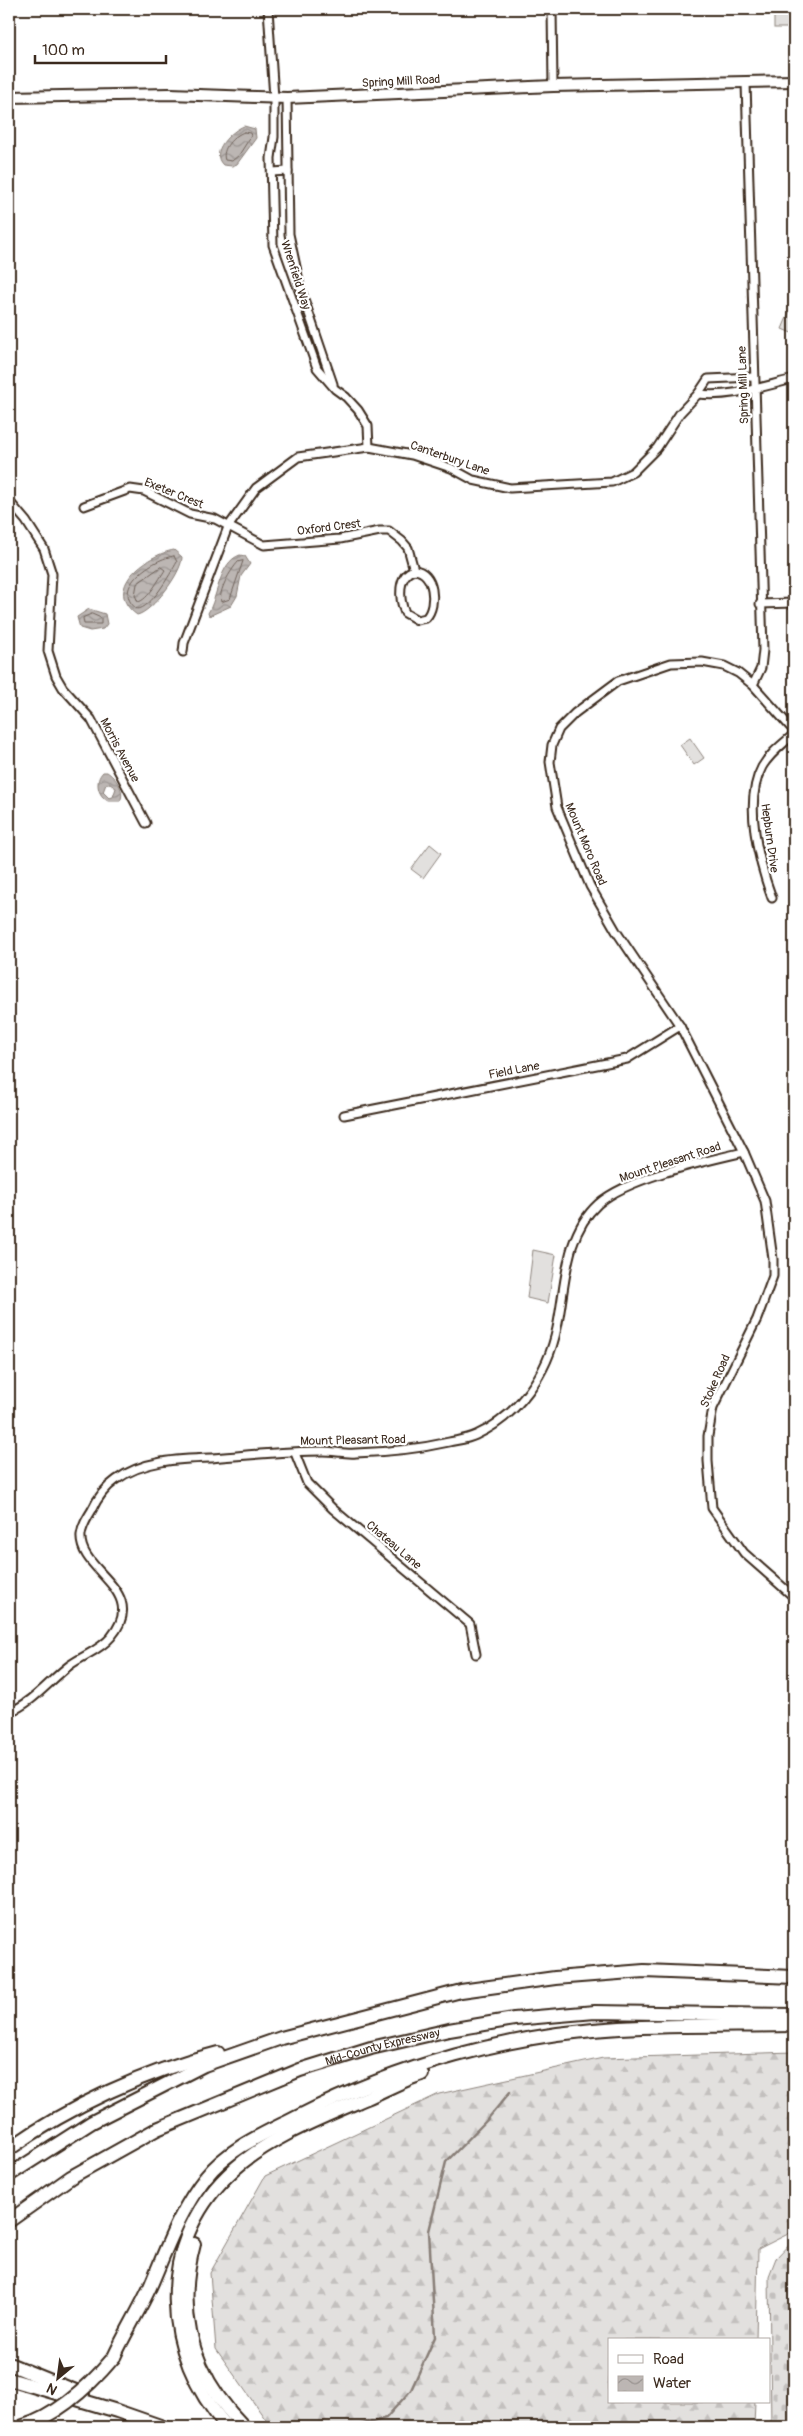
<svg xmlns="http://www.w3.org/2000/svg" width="803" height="2436" font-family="Pangolin,sans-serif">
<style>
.grass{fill:#e2e0de;stroke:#8e857e}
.forest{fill:url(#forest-firs);stroke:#8e857e}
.cemetery{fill:url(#cemetery-stones);stroke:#8e857e}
.water{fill:url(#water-waves);stroke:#887e77;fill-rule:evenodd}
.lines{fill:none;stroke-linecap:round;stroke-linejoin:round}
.shore{stroke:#6f625a;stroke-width:1}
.stream{stroke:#887e77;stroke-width:2.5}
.street-casing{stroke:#3b2a1e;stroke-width:11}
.secondary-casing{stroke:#3b2a1e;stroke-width:14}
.highway-casing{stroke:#3b2a1e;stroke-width:16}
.street{stroke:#fff;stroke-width:7}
.secondary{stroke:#fff;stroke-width:10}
.highway{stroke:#fff;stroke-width:12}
.highway-bridge-casing{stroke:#3b2a1e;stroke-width:16;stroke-linecap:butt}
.highway-bridge{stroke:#fff;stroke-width:12}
.labels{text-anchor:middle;stroke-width:4.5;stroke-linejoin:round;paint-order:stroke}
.street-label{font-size:12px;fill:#3b2a1e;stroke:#fff}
</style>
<defs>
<pattern id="forest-firs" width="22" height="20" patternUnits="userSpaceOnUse" patternTransform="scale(1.25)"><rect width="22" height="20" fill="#e2e0de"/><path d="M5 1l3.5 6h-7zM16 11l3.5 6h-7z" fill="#c3c0be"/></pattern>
<pattern id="cemetery-stones" width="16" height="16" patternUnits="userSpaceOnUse" patternTransform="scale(1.25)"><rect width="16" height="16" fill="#e2e0de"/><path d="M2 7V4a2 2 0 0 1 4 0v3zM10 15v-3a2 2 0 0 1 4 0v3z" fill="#c3c0be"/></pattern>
<pattern id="water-waves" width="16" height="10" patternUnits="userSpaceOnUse" patternTransform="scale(1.25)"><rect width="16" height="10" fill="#bcb6b3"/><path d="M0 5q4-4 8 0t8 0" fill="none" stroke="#9a9491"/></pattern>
</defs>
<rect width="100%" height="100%" fill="#fff"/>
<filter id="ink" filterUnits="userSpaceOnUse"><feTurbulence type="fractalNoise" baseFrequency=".02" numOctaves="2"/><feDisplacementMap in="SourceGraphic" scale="10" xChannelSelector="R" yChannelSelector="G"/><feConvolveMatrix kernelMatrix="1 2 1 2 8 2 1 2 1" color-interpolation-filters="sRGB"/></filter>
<g filter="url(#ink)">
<!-- grass -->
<g class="grass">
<rect x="774" y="9" width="14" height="19"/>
<polygon points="794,301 794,334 782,329"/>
<polygon points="690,738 704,758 694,765 680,745"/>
<polygon points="430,844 441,853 423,878 411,869"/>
<polygon points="533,1250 556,1255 548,1303 527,1298"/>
</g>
<!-- forest -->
<polygon class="forest" points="794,2052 794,2231 758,2249 756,2340 609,2340 609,2402 755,2402 754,2427 275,2427 268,2423 216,2349 210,2273 265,2176 439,2094 603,2058"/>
<!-- cemetery -->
<polygon class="cemetery" points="794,2239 794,2427 771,2427 769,2276 776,2258"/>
<!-- water -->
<g class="water">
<path d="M244 126 255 129 256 138 237 164 232 166 223 165C209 152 231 131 244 126Z"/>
<path d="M174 550 182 557C182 573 152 612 137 615 101 589 146 555 174 550Z"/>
<path d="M240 555 245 556 250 564 241 576 237 596 231 606 209 616 208 613C218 597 219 562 240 555Z"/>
<polygon points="89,609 105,614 107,624 103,629 90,631 80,628 77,617"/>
<path d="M103 772H107C115 777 126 791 120 801H108C98 796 94 781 103 772ZM106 784H110L116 788 113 797 109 798 103 792Z"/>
</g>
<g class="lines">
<!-- shore -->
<g class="shore">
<path d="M244 132 250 133 251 136 239 155 232 161 225 160C221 149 233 136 244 132Z"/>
<path d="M174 556 177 562C170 574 151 609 137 609 109 588 154 558 174 556Z"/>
<path d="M243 561 230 599 221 602C218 591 230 571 238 562Z"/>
<path d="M161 567 165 570C159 579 148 600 138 602L135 595 137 584Z"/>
<polygon points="92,614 101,618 101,624 84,624 83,618"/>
</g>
<!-- stream -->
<g class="stream">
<polyline points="9,594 11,595"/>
<polyline points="353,2427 386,2418 411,2390 435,2337 429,2231 446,2162 486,2121 510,2092"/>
</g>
<defs>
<g id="street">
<polyline points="268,9 274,98 274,137 271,158 273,245 317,368 335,389 346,397 358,410 368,426 369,447"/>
<polyline points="552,9 553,86"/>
<polyline points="746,83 763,650 761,668 753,685"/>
<polyline points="287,98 289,234 301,290 333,384"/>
<polyline points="272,172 288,171"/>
<path d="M698 394C731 398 763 386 794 379"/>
<polyline points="9,501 26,521 44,549 52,574 48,651 56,676 63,688 91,719 146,823"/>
<polyline points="84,506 130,489 144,491 190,514 215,519 264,545 340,539 380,531 389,531 402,541 408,548 414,570"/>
<path d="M414 570C434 571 438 605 426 618L417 620 405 613C399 599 397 575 414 570Z"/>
<polyline points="760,604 794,603"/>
<polyline points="183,652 184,643 228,527 256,488 298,457 369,447 412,455 451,468 473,480 510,488 612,482 633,472 657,448 680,413 698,394 708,379 754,377"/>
<polyline points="794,731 753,685 738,673 724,666 702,662 671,663 618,681 575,713 559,729 552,745 550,762 557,807 590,886 616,931 680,1026 744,1152 765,1201 773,1259 773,1276 757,1319 713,1408 708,1436 708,1461 712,1508 744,1553 794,1597"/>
<path d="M772 898C759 863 743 802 762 767 770 753 783 744 794 734"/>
<polyline points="344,1115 627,1059 680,1026"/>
<polyline points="295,1453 307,1483 333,1509 470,1624 476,1654"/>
<path d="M9 1712C33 1703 50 1680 70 1665 84 1655 100 1650 111 1637 150 1590 78 1572 81 1535 82 1526 87 1518 92 1510 97 1499 106 1487 116 1480 143 1460 180 1459 212 1458 249 1455 286 1451 323 1451 334 1451 345 1454 356 1453 388 1452 418 1449 449 1442 458 1440 468 1439 476 1435 518 1416 548 1373 557 1328 566 1286 564 1235 598 1204 627 1178 705 1161 744 1152"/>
</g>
<polyline id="secondary" points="9,97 170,94 287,98 553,86 794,81"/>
<g id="highway">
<path d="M9 2149C70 2106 145 2071 218 2053"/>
<polyline points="9,2175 92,2122 204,2065 281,2038 461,1991 555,1978 644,1971 794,1977"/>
<path id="s1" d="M9 2221 71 2177 157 2129 300 2070 371 2048 449 2030 514 2019 595 2012 794 2015"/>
<path d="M194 2244C175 2314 193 2376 244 2427"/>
<path d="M114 2357C125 2333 139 2311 150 2287 167 2248 179 2211 206 2177 230 2147 266 2133 299 2116 398 2066 509 2034 620 2028 678 2025 736 2026 794 2025"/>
<polyline points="9,2364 83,2394"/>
<polyline points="9,2379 117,2411 163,2427"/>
<path d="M227 2427C162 2354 155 2246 228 2175 263 2140 322 2117 367 2098 385 2090 403 2080 422 2074"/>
</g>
</defs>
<!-- street casing -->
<use href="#street" class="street-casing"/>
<!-- secondary casing -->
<use href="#secondary" class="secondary-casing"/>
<!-- highway casing -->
<use href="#highway" class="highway-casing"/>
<!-- street -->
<use href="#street" class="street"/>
<!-- secondary -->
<use href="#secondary" class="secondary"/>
<!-- highway -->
<use href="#highway" class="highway"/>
<defs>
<path id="highway-bridge" d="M21 2427C59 2415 89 2387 114 2357"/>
</defs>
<!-- highway-bridge casing -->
<use href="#highway-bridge" class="highway-bridge-casing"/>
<!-- highway-bridge -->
<use href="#highway-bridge" class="highway-bridge"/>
</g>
</g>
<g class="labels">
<!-- street labels -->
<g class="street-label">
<text transform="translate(401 81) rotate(-3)" y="4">Spring Mill Road</text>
<text transform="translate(296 275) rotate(72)" y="4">Wrenfield Way</text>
<text transform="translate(743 385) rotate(-92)" y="4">Spring Mill Lane</text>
<text transform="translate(450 458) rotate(19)" y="4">Canterbury Lane</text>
<text transform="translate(174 493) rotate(22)" y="4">Exeter Crest</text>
<text transform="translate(329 527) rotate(-7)" y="4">Oxford Crest</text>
<text transform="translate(120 750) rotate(62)" y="4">Morris Avenue</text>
<text transform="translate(770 838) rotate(82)" y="4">Hepburn Drive</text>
<text transform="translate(586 844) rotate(67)" y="4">Mount Moro Road</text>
<text transform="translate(514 1070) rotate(-11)" y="4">Field Lane</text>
<text transform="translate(670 1162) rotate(-18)" y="4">Mount Pleasant Road</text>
<text transform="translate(715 1381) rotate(-66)" y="4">Stoke Road</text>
<text transform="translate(353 1440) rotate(-1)" y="4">Mount Pleasant Road</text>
<text transform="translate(394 1545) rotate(40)" y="4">Chateau Lane</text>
<text dy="4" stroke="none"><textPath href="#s1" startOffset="415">Mid-County Expressway</textPath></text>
</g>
</g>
<!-- margin -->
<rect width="803" height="2436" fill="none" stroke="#fff" stroke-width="30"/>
<rect x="15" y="15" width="773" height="2406" fill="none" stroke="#3b2a1e" stroke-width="2" filter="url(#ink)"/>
<!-- legend -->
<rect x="608" y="2338" width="162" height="65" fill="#ffffff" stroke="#b1aaa5"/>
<rect x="618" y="2355" width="25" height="8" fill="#ffffff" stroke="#b1aaa5"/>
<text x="653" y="2364" font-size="15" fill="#3b2a1e">Road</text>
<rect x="618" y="2376" width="25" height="15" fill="url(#water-waves)" stroke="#b1aaa5"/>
<text x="653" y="2388" font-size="15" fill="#3b2a1e">Water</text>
<!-- north arrow -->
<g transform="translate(58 2378) rotate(209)" stroke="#ffffff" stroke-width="4" paint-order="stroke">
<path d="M0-4L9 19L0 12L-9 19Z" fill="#3b2a1e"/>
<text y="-8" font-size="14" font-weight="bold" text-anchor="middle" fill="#3b2a1e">N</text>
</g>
<!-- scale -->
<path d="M35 55v8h131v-8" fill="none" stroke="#3b2a1e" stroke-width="2.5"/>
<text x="42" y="55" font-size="15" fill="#3b2a1e" stroke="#ffffff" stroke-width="4" paint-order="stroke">100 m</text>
</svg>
